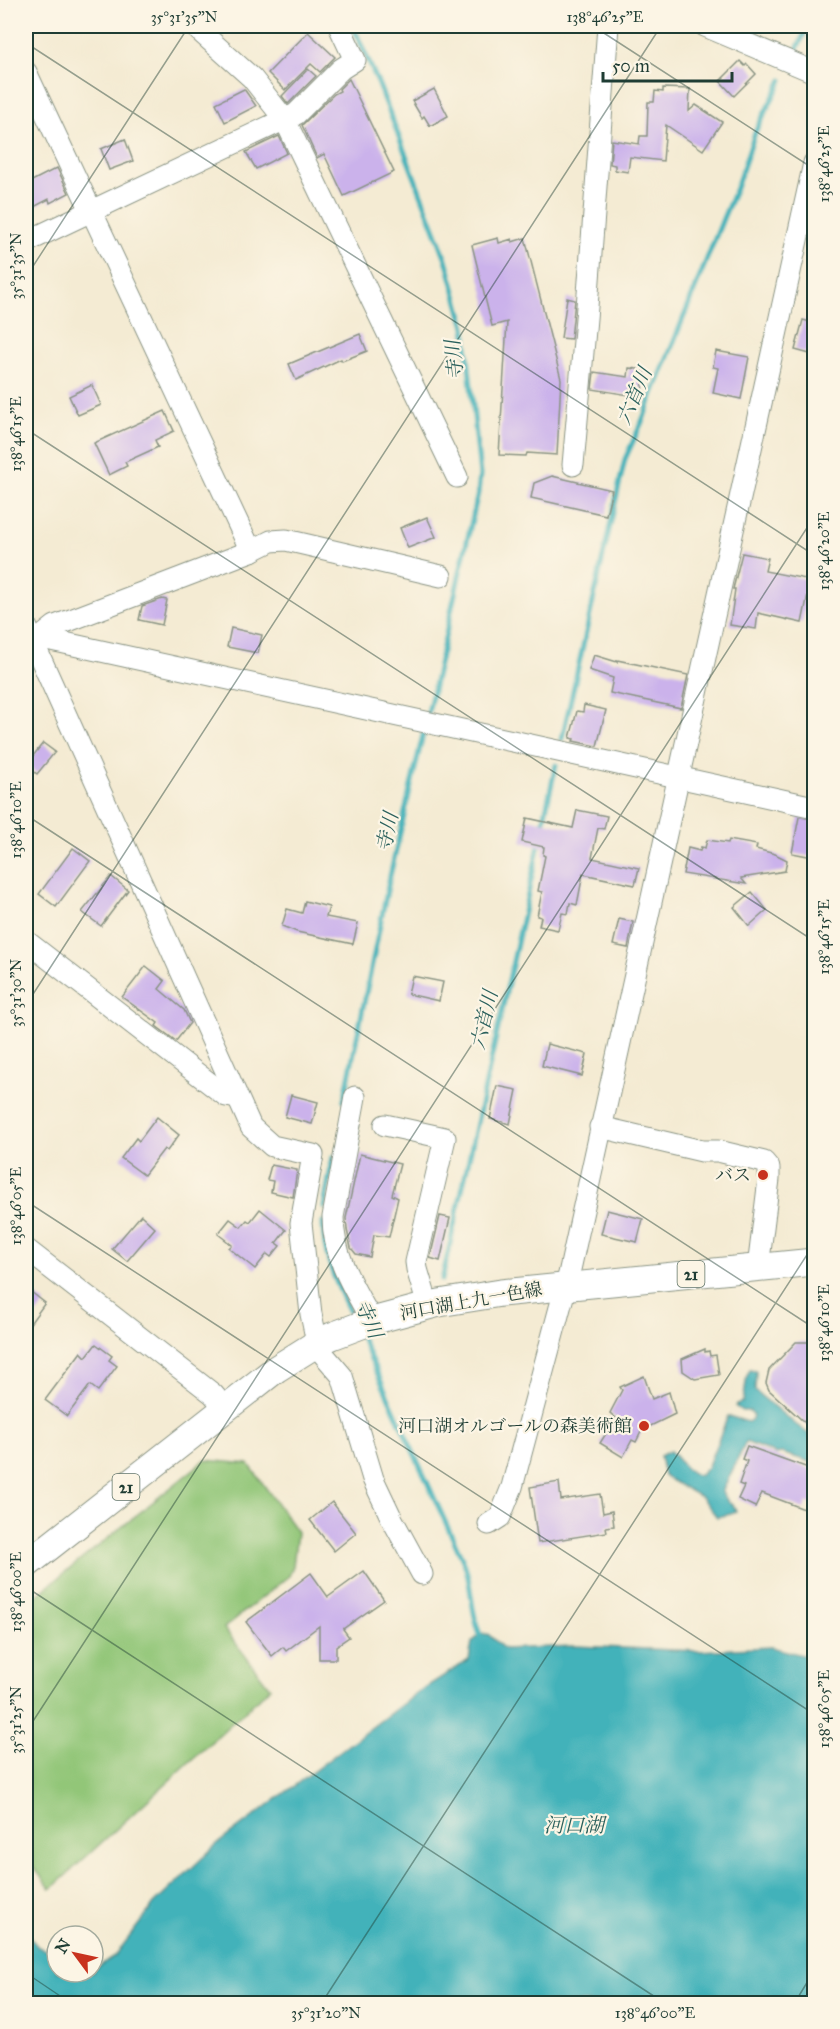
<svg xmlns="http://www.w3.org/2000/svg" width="840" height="2029" font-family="'IM FELL Great Primer','Noto Serif JP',serif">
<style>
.green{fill:#92c678;stroke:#588256;stroke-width:1.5}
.water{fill:#42b2ba;stroke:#307877;stroke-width:1.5}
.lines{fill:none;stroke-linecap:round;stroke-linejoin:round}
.stream{stroke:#42b2ba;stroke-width:5}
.building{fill:#cbb2eb}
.minor-casing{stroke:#8a9484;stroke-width:23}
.major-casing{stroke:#8a9484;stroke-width:29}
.minor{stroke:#fff;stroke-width:21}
.major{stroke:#fff;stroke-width:27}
.ticks{fill:none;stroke:#1f3d34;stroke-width:1.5;stroke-opacity:0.45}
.poi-dot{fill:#c8321e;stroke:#fcf5e5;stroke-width:2}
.labels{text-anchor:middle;stroke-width:4.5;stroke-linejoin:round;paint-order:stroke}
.shield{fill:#fcf5e5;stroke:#617469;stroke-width:1.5}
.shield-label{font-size:16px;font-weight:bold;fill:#1f3d34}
.poi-label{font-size:18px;fill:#1f3d34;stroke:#fcf5e5;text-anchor:end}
.street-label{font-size:18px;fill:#1f3d34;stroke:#fcf5e5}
.water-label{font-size:20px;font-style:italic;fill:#2a605c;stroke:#fcf5e5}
.neatline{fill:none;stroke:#1f3d34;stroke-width:2}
.ticks-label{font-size:15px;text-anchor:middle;fill:#1f3d34}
</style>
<rect width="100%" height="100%" fill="#fcf5e5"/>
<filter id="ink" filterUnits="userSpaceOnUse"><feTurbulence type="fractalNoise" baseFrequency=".0167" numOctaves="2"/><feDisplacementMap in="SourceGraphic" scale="12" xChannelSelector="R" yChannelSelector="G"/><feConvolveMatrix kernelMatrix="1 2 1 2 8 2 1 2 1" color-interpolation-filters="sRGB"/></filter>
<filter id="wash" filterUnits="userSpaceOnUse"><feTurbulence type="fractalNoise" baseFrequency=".008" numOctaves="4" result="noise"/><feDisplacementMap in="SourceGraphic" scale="24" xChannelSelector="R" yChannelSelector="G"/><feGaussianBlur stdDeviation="1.35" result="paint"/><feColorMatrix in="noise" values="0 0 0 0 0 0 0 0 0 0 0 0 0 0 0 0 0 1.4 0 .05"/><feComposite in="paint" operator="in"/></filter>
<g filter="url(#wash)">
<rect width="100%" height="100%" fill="#f4ebd3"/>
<!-- green -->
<polygon class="green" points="205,1460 249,1464 297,1532 293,1566 289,1576 224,1628 270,1688 51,1889 26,1858 26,1604"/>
<!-- water -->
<g class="water">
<path d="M750 1370 756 1371 755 1391 794 1423 814 1438V1463L781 1453 776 1454 746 1442 722 1492 728 1502 734 1506 736 1511 731 1514 717 1517 701 1497 664 1476 660 1456 670 1451C682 1462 684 1471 699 1476L707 1468 728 1416 748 1422 752 1419 753 1414 750 1411H742L736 1407 737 1404 743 1402 747 1376Z"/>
<polygon points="488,1634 504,1649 574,1646 699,1651 771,1647 814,1658 814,2003 26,2003 26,1933 38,1947 57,1955 57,1972 93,1972 93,1970 115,1956 154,1904 217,1844 421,1690 469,1660 472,1642 480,1635"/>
</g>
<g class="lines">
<!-- stream -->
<g class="stream">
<polyline points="353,26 379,85 446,259 465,327 480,475 478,493 427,717"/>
<polyline points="797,49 808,26"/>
<polyline points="562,739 625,459 641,424 724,216 736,188 756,130 782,80"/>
<polyline points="542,828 556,765"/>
<polyline points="344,1101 390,876 425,726"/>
<polyline points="324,1207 333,1157"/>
<path d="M323 1222C323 1258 339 1289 354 1321"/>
<polyline points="442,1280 540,840"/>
<path d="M360 1335 465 1565C472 1588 471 1612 480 1635"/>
</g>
</g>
<g id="blocks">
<!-- building -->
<g class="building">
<polygon points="308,32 335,57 320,72 311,64 285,90 268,73"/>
<polygon points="740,61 745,66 747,64 756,74 734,96 720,81"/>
<polygon points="308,69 316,76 288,104 282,96"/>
<polygon points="349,79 394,172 344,196 324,154 317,158 302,125 334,94 340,91 339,89"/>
<polygon points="663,88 690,89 689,111 696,105 722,122 703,150 666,125 663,161 630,157 628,172 615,170 615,165 610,164 612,140 639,144 640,136 647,136 648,102 654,102 655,91 663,92"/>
<polygon points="244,89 256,106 225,122 216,103"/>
<polygon points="434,89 448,116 430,126 424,116 422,118 412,101"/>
<polygon points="279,136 287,153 256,169 246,152"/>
<polygon points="125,139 133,161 109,170 101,149"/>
<polygon points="57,168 69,193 50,203 49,199 30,209 26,199 26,184"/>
<polygon points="498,238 499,243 512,239 512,242 525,238 561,379 557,455 527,453 526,456 499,455 507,322 492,326 472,245"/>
<polygon points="567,298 575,300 571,339 561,338"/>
<polygon points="803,320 814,323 814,340 810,354 795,350"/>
<polygon points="360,334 367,351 342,361 341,359 296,380 289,364"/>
<polygon points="716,351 749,357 741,399 713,393 718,368 713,367"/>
<polygon points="629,368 645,370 641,397 592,389 594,372 628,377"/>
<polygon points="92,385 101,405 78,415 69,396"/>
<polygon points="165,411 174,431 155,440 158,447 125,462 127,466 109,475 94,443"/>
<polygon points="552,476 612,490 606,515 531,498 534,483"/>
<polygon points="427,517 436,537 408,548 400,528"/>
<polygon points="742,553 768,558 765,571 811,580 802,623 758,613 756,629 730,625 735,589 733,589"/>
<polygon points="162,599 167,600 162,625 139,620 142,606"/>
<polygon points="231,628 262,635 258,653 227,647"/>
<polygon points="594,655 617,662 617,660 688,675 681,708 610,693 613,678 589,670"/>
<polygon points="584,705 606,710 597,746 573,741 574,739 570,738 577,711 583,712"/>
<polygon points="43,743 55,752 37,774 26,765"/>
<polygon points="577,810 607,816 604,829 598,828 592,858 639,868 635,885 583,874 577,905 570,903 568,914 562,913 558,930 539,926 541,917 537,916 542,892 538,891 545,856 543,855 544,847 522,842 527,818 573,828"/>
<polygon points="799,817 814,819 813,857 792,853"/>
<polygon points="707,840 728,843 729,840 757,845 756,849 775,854 787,860 785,871 741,878 746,884 683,874 688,848 700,851 701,847 705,848"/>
<polygon points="73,848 90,861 56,907 39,894"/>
<polygon points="111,876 128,890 101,926 82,912"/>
<polygon points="752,892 767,910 749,926 734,907"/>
<polygon points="305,901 329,907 326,917 358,923 353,944 297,932 282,926 287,909 302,913"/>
<polygon points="619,919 633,922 628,948 613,945"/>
<polygon points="146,966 165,981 159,989 184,1010 190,1023 176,1041 156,1026 158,1023 122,997"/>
<polygon points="412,976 443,982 439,1001 408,994"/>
<polygon points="547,1044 587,1054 582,1076 542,1066"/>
<polygon points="497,1086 517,1090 510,1124 490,1119"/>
<polygon points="291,1095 318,1102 312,1124 285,1117"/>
<polygon points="157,1117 179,1135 167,1151 164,1149 144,1175 121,1158 136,1138 139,1141"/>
<polygon points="360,1154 400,1164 392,1195 398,1198 389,1237 374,1235 370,1257 356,1254 351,1248 347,1230 346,1218"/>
<polygon points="271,1165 297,1170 293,1197 271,1192 273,1181 267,1180"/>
<polygon points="260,1209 286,1230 276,1243 280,1246 271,1257 267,1254 255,1269 229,1248 232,1245 218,1234 230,1219 241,1227 247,1220 250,1222"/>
<polygon points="607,1210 643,1219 637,1242 601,1234"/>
<polygon points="141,1215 155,1228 127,1261 112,1249"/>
<polygon points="440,1216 450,1218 440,1261 430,1258"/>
<polygon points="26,1288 45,1303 26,1329"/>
<polygon points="796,1342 814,1342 814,1431 769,1390 766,1383 769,1370"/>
<polygon points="96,1344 112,1356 109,1360 117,1366 98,1391 90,1385 67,1416 45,1400 81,1352 86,1357"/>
<polygon points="705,1349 705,1352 709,1351 710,1356 716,1355 719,1375 695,1379 683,1371 682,1359"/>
<polygon points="644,1376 652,1399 669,1392 675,1414 642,1430 636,1442 632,1440 623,1457 600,1443 616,1418 610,1413 622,1390 620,1387"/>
<polygon points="747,1446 814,1470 814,1505 806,1502 804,1509 762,1493 755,1507 738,1499 744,1486 739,1484 747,1461 742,1459"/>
<polygon points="559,1482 561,1500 600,1494 603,1513 612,1511 614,1526 606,1527 607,1532 538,1543 530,1487"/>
<polygon points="332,1502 356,1533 334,1551 310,1520"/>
<polygon points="364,1571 384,1600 343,1629 349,1637 336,1646 336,1659 319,1659 319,1626 286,1651 283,1647 272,1656 246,1622 311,1573 328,1597"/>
</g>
</g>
</g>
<g filter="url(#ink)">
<use href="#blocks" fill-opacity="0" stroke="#8a9484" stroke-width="1.5"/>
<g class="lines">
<defs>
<g id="minor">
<polyline points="194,26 252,78 285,120 457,477"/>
<polyline points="705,26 814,72"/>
<polyline points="26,72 251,551"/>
<polyline points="26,242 296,114 341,69 355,60 339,26"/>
<polyline points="573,465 587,307 608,26"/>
<polyline points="26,626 251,1127 272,1146 313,1155 301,1223 311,1314 315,1333 324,1355 342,1376 373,1479 392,1519 422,1574"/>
<path d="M26 636C33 640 43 638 51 640L814 807"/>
<polyline points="40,638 55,626 251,551 271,541 286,540 441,576"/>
<polyline points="26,941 226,1096 237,1098"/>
<path d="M355 1097 333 1217C333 1256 353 1287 372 1321"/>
<polyline points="385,1125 445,1138 416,1262 417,1269 428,1306"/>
<polyline points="600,1127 702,1151 718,1151 764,1162 769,1168 769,1179 758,1268"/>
<polyline points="26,1249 213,1394 225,1408"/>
<polyline points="489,1524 500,1517 512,1487 569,1274 814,163"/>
</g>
<polyline id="major" points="26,1565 276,1369 319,1342 332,1336 372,1321 439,1303 501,1293 814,1262"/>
</defs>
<!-- minor casing -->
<use href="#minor" class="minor-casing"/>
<!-- major casing -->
<use href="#major" class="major-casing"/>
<!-- minor -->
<use href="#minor" class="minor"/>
<!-- major -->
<use href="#major" class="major"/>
</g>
</g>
<!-- ticks -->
<path class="ticks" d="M593 26 814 169M26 43 814 555M26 277 189 26M26 429 814 941M26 815 814 1328M26 1005 661 26M26 1201 814 1714M26 1587 666 2004M26 1732 814 517M26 1973 72 2004M321 2004 814 1244M794 2004 814 1971"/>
<!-- markers -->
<g class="poi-dot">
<circle cx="763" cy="1175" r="6"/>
<circle cx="644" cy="1426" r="6"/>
</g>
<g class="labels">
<!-- shield labels -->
<g class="shield">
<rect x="677.5" y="1261" width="27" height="26" rx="4.5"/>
<rect x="112.5" y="1474" width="27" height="26" rx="4.5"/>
</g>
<g class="shield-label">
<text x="691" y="1280">21</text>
<text x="126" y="1493">21</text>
</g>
<!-- poi labels -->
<g class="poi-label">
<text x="751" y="1181">バス</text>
<text x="632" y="1432">河口湖オルゴールの森美術館</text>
</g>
<!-- street labels -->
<g class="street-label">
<text transform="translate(471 1301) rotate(-10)" y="6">河口湖上九一色線</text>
</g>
<!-- water labels -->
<g class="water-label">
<text transform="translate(454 360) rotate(-96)" y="7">寺川</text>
<text transform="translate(634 396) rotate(-67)" y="7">六首川</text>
<text transform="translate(387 832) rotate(-78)" y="7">寺川</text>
<text transform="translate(484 1020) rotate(-77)" y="7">六首川</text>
<text transform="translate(369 1319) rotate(66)" y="7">寺川</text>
<text x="574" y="1832">河口湖</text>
</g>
</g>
<!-- margin -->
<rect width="840" height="2029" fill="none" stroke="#fcf5e5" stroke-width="66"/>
<!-- north arrow -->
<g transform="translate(75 1954) rotate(303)"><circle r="28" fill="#fcf5e5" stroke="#a4ab9e" stroke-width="1.5"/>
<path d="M0-4.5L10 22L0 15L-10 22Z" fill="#c8321e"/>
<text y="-9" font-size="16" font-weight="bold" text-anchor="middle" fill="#1f3d34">N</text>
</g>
<!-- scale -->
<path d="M603 72v9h129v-9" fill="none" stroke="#1f3d34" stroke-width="3"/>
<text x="612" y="72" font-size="18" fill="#1f3d34" stroke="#fcf5e5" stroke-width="4.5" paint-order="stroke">50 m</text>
<rect x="33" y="33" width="774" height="1963" class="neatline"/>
<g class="ticks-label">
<text x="184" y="22">35°31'35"N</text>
<text x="605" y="22">138°46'25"E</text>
<text transform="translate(824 164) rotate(-90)" y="5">138°46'25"E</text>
<text transform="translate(16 266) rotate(-90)" y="5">35°31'35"N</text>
<text transform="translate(16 434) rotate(-90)" y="5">138°46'15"E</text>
<text transform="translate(824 551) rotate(-90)" y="5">138°46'20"E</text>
<text transform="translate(16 820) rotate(-90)" y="5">138°46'10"E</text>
<text transform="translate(824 937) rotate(-90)" y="5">138°46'15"E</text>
<text transform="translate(16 993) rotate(-90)" y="5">35°31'30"N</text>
<text transform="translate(16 1206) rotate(-90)" y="5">138°46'05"E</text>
<text transform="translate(824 1323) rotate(-90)" y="5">138°46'10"E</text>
<text transform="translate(16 1592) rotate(-90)" y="5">138°46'00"E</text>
<text transform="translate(824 1709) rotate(-90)" y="5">138°46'05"E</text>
<text transform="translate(16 1720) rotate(-90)" y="5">35°31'25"N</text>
<text x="326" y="2018">35°31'20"N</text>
<text x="655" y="2018">138°46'00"E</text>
</g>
</svg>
